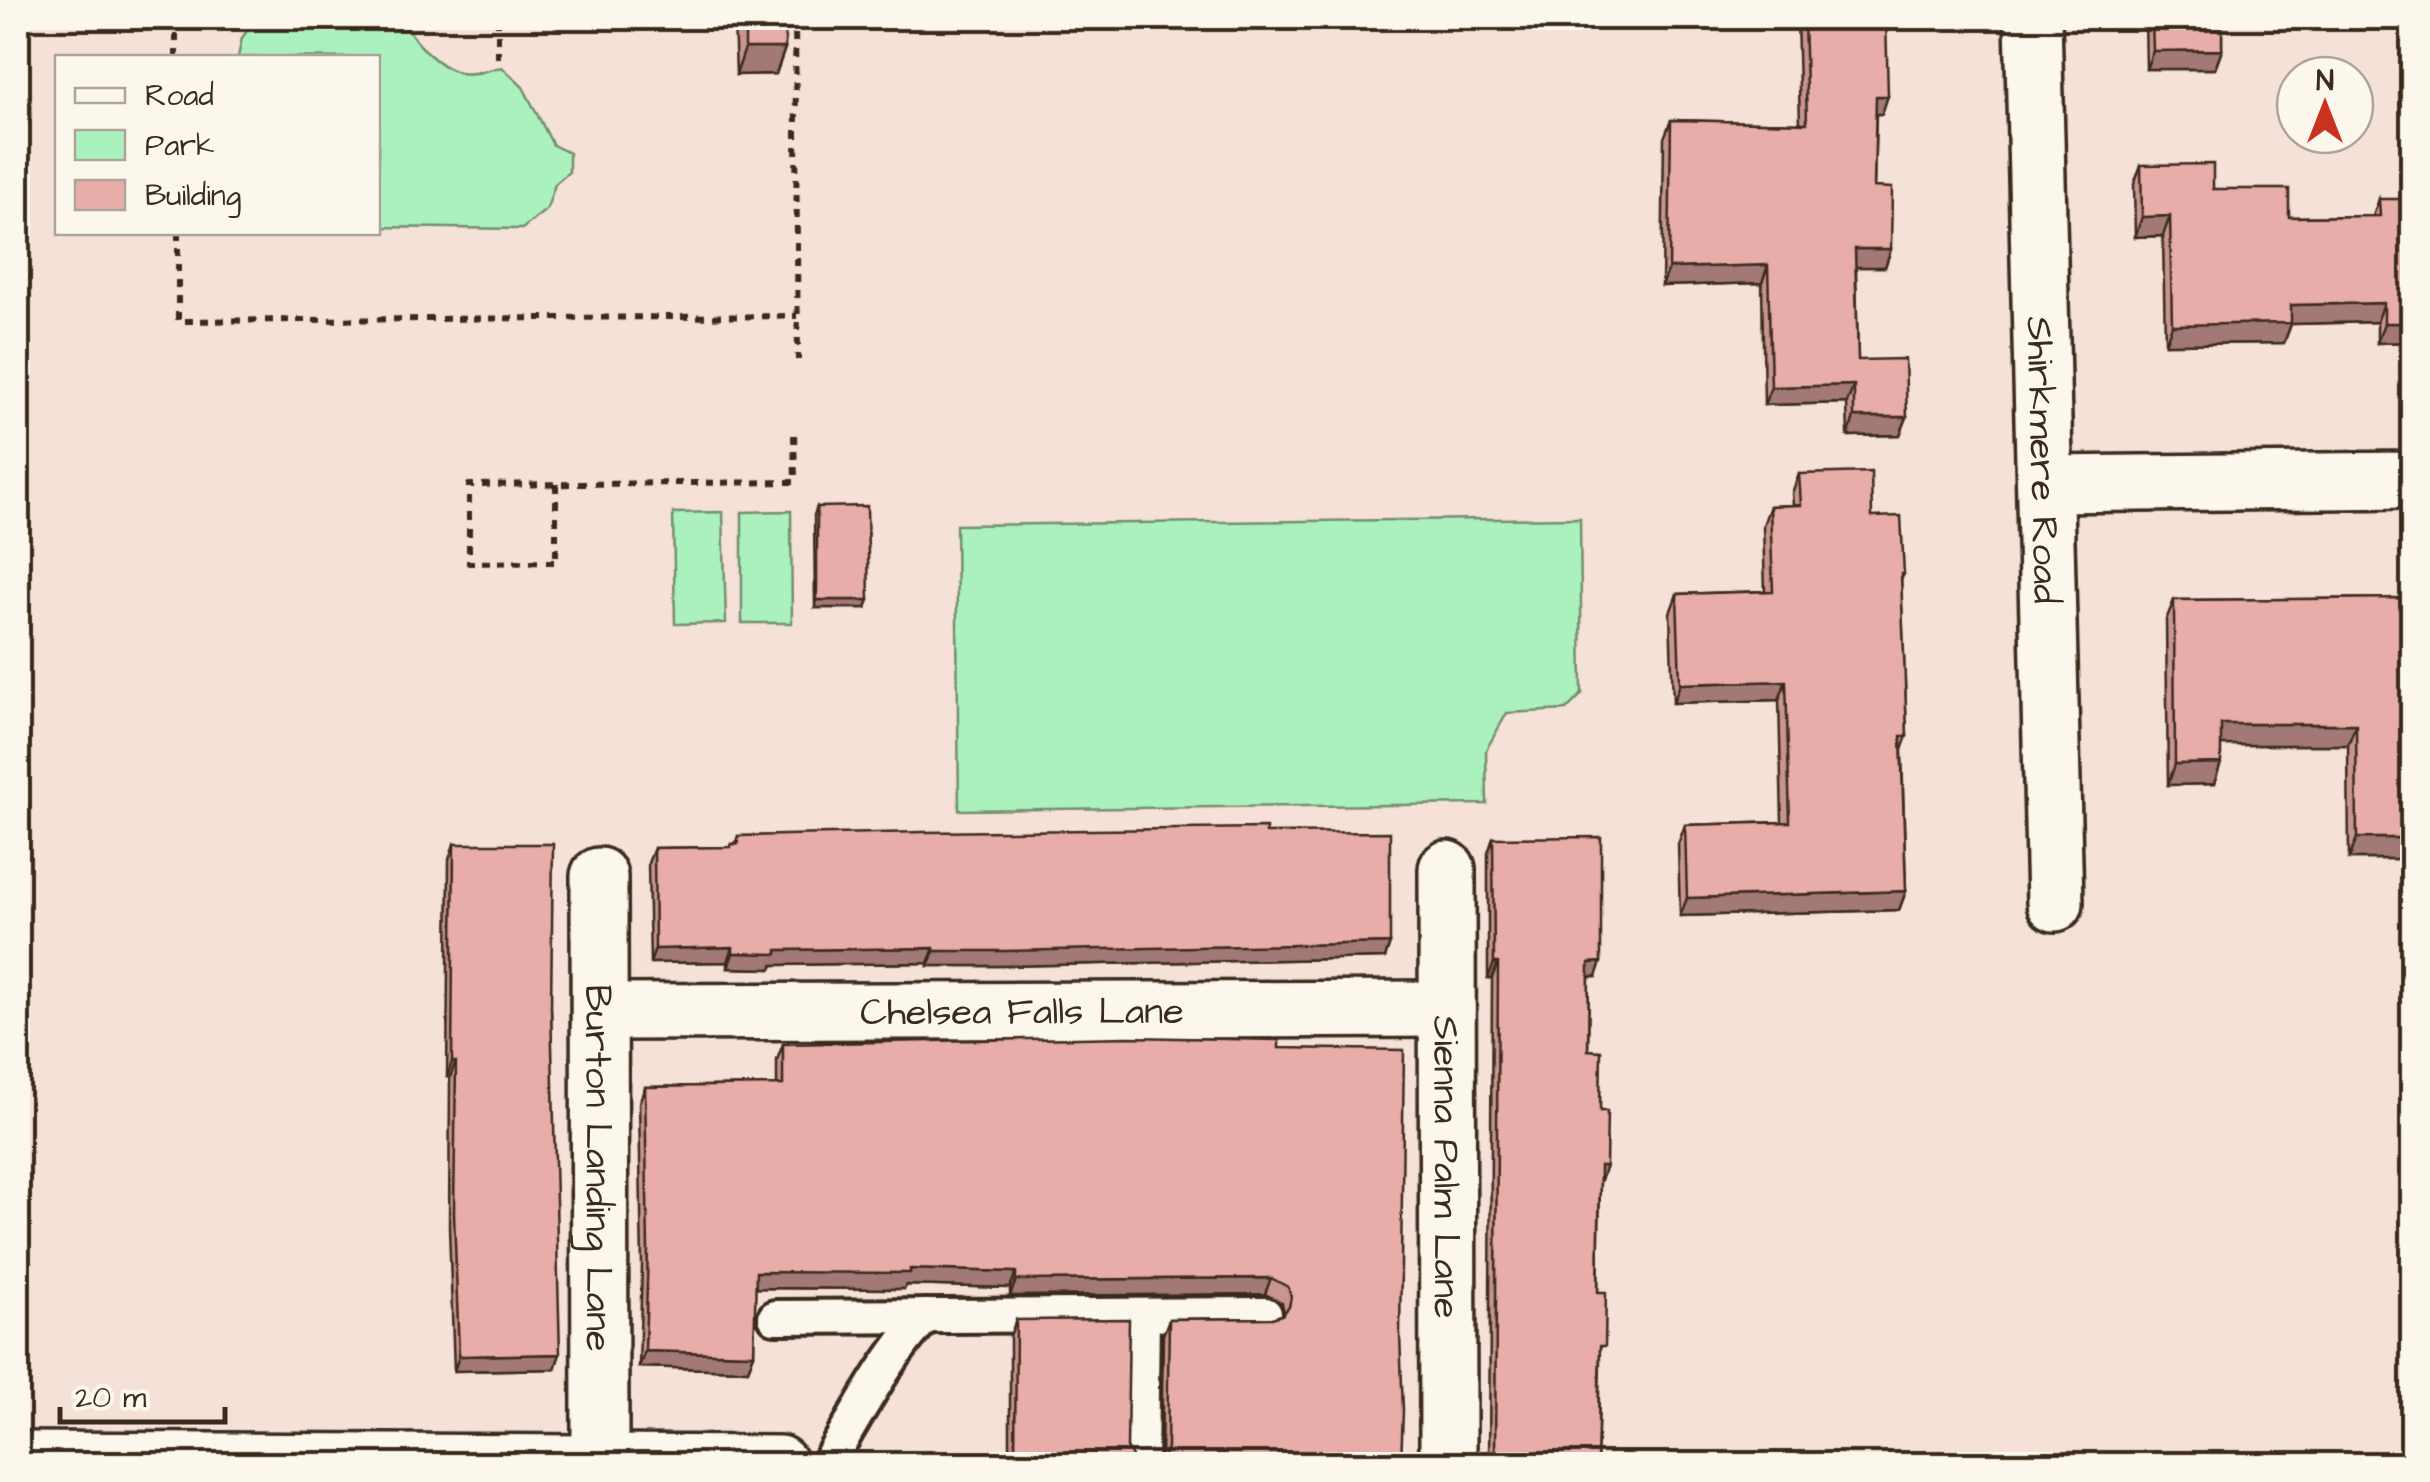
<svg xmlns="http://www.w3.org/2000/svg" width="2430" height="1482" font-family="'Architects Daughter',sans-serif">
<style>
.green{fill:#abf1bd;stroke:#738e6e;stroke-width:2.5}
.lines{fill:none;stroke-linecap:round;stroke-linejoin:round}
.lane-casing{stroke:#3b2a1e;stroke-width:40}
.street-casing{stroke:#3b2a1e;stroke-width:62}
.path{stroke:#3b2a1e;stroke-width:6;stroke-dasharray:8 8;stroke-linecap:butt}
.lane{stroke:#fbf7ec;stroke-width:32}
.street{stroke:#fbf7ec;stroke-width:55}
.wall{fill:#c89590;stroke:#3b2a1e;stroke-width:2.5}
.shaded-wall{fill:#a27976;stroke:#3b2a1e;stroke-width:2.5}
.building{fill:#e8ada8;stroke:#3b2a1e;stroke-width:2.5}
.labels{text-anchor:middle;stroke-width:10;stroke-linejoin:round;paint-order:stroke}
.street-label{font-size:38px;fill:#3b2a1e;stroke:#fbf7ec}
</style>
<rect width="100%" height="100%" fill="#f5e1d8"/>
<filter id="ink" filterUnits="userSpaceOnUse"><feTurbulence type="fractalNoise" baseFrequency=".01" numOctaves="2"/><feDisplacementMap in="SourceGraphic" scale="20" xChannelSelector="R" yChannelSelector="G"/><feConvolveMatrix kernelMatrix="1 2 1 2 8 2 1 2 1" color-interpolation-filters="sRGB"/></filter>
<g filter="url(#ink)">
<!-- green -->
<g class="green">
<path d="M256 18H403C411 40 437 67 461 73 473 76 490 69 502 67L523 87 553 145 569 153V172L555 184 547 209 522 229 378 227V58L238 57 242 38Z"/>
<polygon points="791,511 792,623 742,623 742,512"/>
<polygon points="723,512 726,623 675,624 673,513"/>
<polygon points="1580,518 1582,694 1566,710 1507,713 1486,750 1487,804 959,810 956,525"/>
</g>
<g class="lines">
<defs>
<g id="lane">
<polyline points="775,1317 1265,1314"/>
<path d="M827 1464C858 1414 885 1359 926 1316"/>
<polyline points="1141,1464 1143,1315"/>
</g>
<g id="street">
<path id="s1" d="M2033 18 2055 903"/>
<polyline points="2047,484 2412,480"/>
<path id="s2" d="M1447 869 1448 1464"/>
<path id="s3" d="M599 876 600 1461"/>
<path id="s4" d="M600 1012 1447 1009"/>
<polyline points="18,1460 779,1464"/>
</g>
</defs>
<!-- lane casing -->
<use href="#lane" class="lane-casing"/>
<!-- street casing -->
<use href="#street" class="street-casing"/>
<!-- path -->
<g class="path">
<polyline points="176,18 176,58"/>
<polyline points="498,18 498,58"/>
<polyline points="795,18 798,360"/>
<polyline points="178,232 178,321 797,316"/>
<polyline points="556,484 556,562 469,563 469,485 795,482 794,433"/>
</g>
<!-- lane -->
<use href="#lane" class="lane"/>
<!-- street -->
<use href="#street" class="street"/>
</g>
<!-- wall -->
<g class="wall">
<polygon points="734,18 785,18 785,48 776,74 736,75"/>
<polygon points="1797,18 1886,18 1882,114 1876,114 1874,187 1891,249 1885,267 1856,267 1858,360 1907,417 1900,435 1848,436 1847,403 1764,405 1762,283 1662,286 1664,138 1671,120 1800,123"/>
<polygon points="2145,18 2222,18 2222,50 2215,69 2146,69"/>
<polygon points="2141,165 2213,189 2289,217 2373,216 2379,199 2412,342 2377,343 2377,322 2291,324 2284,343 2165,344 2163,236 2135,237 2134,184"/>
<polygon points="1799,474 1872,517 1904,574 1901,580 1907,736 1902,750 1906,891 1899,910 1680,916 1678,844 1685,825 1782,822 1779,700 1673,703 1670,613 1677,594 1765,591 1763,525 1770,506 1793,505 1792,493"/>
<polygon points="817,507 866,608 815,608 814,515"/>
<polygon points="2412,598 2412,787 2410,787 2410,838 2403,859 2349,859 2348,745 2221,745 2214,784 2168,785 2166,620 2174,600"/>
<polygon points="1266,833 1390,943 1385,958 999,966 928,966 928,963 773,965 771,969 728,968 728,962 650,963 648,863 654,848 730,847 731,844 735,844 738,836"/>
<polygon points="1493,838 1596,977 1589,977 1588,1050 1600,1111 1606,1166 1600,1180 1598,1292 1600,1361 1597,1464 1489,1464 1492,978 1488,978 1488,853"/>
<polygon points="454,844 551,1008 555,1369 454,1371 449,1227 450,1077 447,1077 449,859"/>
<polygon points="783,1044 1279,1048 1400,1335 1161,1460 1163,1335 1169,1319 1272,1318 1282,1315 1284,1312 1282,1303 1265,1294 1010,1296 1010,1288 906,1285 904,1289 755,1288 754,1354 748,1370 639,1367 642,1265 639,1103 645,1087 777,1085 777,1060"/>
<polygon points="1016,1320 1127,1448 1136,1464 1010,1464 1010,1336"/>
</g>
<!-- shaded-wall -->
<g class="shaded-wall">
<polygon points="745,48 785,48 776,74 736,75"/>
<polygon points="2222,50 2215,69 2146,69 2153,51"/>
<polygon points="1876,96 1888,96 1882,114 1869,114"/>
<polygon points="2170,216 2163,236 2135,237 2142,217"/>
<polygon points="1855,249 1891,249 1885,267 1849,267"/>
<polygon points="1768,265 1762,283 1662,286 1669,268"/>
<polygon points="2384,303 2377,322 2291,324 2284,343 2165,344 2172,325 2291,305"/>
<polygon points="2384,323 2412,323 2412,342 2377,343"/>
<polygon points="1854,385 1847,403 1764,405 1771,387"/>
<polygon points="1854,417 1907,417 1900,435 1848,436"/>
<polygon points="817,600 869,600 866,608 815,608"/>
<polygon points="1786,681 1779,700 1673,703 1680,684"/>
<polygon points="2221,724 2356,724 2348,745 2214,745"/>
<polygon points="2221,763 2214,784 2168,785 2175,764"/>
<polygon points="2410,766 2412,766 2412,787 2402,787"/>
<polygon points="2357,838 2410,838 2403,859 2349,859"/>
<polygon points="1906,891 1899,910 1680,916 1687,898"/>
<polygon points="1390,943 1385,958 999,966 928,966 934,951"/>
<polygon points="733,947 728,962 650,963 655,949"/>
<polygon points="934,948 928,963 773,965 771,969 728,968 733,953 777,950"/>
<polygon points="1601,962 1596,977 1583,977 1589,963"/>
<polygon points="1494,963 1498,963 1492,978 1488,978"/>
<polygon points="452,1062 456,1062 450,1077 447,1077"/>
<polygon points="1600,1166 1606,1166 1601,1180 1594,1180"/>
<polygon points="910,1269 1016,1272 1010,1288 906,1285 904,1289 750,1288 756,1272"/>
<polygon points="1271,1278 1265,1294 1010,1296 1016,1280"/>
<polygon points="645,1351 754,1354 748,1370 639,1367"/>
<polygon points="560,1354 555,1369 454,1371 459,1356"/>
</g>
<!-- building -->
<g class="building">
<rect x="745" y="18" width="40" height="30"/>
<polygon points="1804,18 1886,18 1888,96 1876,96 1874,187 1892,188 1891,249 1855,249 1858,360 1905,359 1907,417 1854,417 1854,385 1771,387 1768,265 1669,268 1671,120 1807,123"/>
<polygon points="2152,18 2222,18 2222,50 2153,51"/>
<polygon points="2213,164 2213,189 2289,189 2289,217 2380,216 2379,199 2412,199 2412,323 2384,323 2384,303 2291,305 2291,323 2172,325 2170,216 2142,217 2141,165"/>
<polygon points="1871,472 1872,517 1901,516 1904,574 1901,574 1907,736 1901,736 1906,891 1687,898 1685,825 1790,822 1786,681 1680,684 1677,594 1773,591 1770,506 1801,505 1799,474"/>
<polygon points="867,506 869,600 817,600 817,507"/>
<polygon points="2412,598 2412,766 2410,766 2410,838 2357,838 2356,724 2221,724 2221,763 2175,764 2174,600"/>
<polygon points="1266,828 1266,833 1390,832 1390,943 1004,951 934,951 934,948 777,950 777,954 733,953 733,947 655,949 654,848 731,847 731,844 738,844 738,836 923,832"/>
<polygon points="1601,837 1601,962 1589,963 1588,1050 1601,1051 1600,1111 1607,1111 1606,1166 1600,1166 1598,1292 1606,1292 1605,1346 1600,1346 1597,1464 1495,1464 1498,963 1494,963 1493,838"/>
<polygon points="454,844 553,844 551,1008 560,1354 459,1356 454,1213 456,1062 452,1062"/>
<polygon points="1128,1037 1279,1040 1279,1048 1404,1050 1400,1335 1403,1410 1401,1464 1154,1464 1163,1459 1167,1448 1169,1319 1272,1318 1282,1315 1289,1307 1291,1297 1288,1287 1271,1278 1016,1280 1016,1272 910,1269 910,1273 756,1272 754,1354 645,1351 648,1249 645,1087 783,1085 783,1044"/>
<polygon points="1129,1319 1127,1448 1136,1464 1015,1464 1016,1320"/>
</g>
</g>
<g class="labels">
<!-- street labels -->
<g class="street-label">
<text dy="13" stroke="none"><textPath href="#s1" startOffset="442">Shirkmere Road</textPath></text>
<text dy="13" stroke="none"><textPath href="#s4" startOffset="422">Chelsea Falls Lane</textPath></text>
<text dy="13" stroke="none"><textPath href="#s2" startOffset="298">Sienna Palm Lane</textPath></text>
<text dy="13" stroke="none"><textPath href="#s3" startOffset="292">Burton Landing Lane</textPath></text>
</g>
</g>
<!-- margin -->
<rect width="2430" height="1482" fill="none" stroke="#fbf7ec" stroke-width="60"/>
<rect x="30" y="30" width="2370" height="1422" fill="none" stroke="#3b2a1e" stroke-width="4" filter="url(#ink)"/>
<!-- legend -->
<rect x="55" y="55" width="325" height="180" fill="#fbf7ec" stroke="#aea59a" stroke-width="2.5"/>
<rect x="75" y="88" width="50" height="15" fill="#fbf7ec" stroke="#aea59a" stroke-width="2.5"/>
<text x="145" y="105" font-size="30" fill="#3b2a1e">Road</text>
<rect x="75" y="130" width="50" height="30" fill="#abf1bd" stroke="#aea59a" stroke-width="2.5"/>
<text x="145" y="155" font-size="30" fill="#3b2a1e">Park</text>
<rect x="75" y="180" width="50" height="30" fill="#e8ada8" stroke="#aea59a" stroke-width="2.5"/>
<text x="145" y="205" font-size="30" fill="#3b2a1e">Building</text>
<!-- north arrow -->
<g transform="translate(2325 105)"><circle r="48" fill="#fbf7ec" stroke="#aea59a" stroke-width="2.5"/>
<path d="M0-8L18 38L0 25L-18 38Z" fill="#c8321e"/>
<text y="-15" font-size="28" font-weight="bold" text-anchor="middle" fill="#3b2a1e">N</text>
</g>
<!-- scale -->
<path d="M60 1407v15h165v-15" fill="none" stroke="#3b2a1e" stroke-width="5"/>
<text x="75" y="1407" font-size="30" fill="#3b2a1e" stroke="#fbf7ec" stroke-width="8" paint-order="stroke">20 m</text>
</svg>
